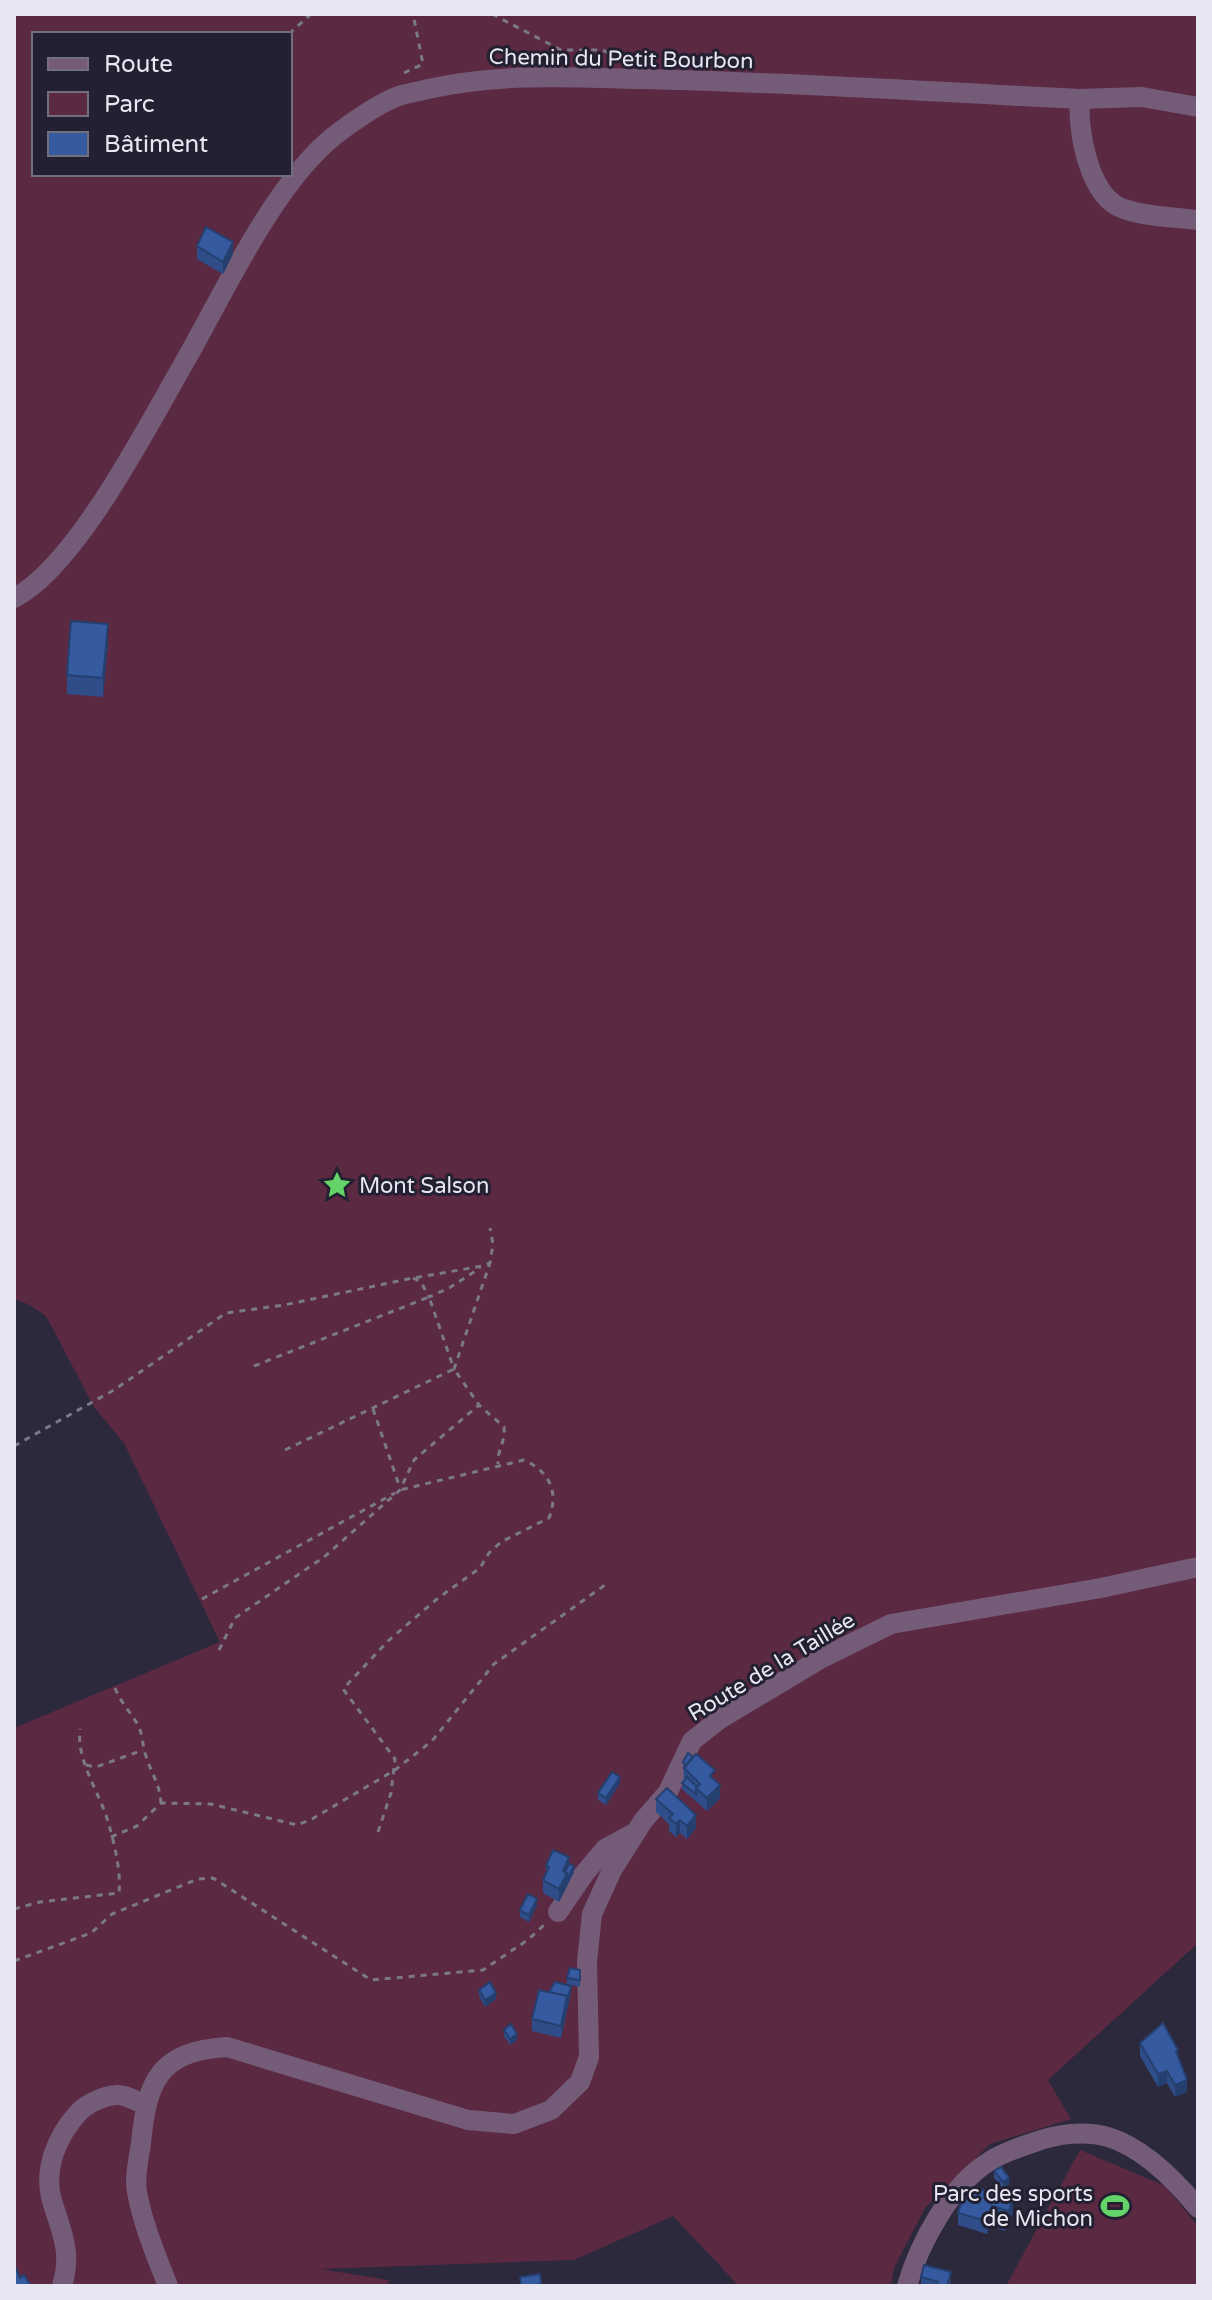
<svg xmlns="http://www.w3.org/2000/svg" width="1212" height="2300" font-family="'Varela Round',sans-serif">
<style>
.green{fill:#5c2943;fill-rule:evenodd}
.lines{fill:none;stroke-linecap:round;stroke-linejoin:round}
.path{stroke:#7b7888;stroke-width:3;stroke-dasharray:6 6;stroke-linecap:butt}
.minor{stroke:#745c79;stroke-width:20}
.wall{fill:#2e4d89}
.shaded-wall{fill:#253f6f}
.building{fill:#355a9f;stroke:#253f6f;stroke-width:2}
.labels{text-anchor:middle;stroke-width:6;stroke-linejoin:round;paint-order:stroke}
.street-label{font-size:22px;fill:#e7e6f2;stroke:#222031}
.poi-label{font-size:22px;fill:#e7e6f2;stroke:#222031;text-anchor:start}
</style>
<rect width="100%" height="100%" fill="#2c293c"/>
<!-- green -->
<g class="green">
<path d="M14 14H1198V1943L1048 2080 1071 2119 990 2144 925 2208 894 2268 891 2286H739L673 2216 574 2260 320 2269 389 2280 387 2286H14V1728L220 1642 124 1443 94 1407 46 1316 30 1305 14 1299ZM34 34H290V174H34Z"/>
<polygon points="1080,2150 1165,2186 1198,2226 1198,2286 1006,2286"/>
</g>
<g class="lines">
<!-- path -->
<g class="path">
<polyline points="492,14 561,50 603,50 618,59"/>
<polyline points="289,34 311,14"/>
<polyline points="404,73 423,64 413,14"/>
<polyline points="413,1278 421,1282 429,1297 449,1288 480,1268"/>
<polyline points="254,1366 429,1297 454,1369 490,1263"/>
<polyline points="373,1409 400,1488"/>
<polyline points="14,1446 114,1390 226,1313 284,1305 413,1278 483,1266 490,1263 493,1244 490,1228"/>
<path d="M285 1450 454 1369 479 1405 504 1427C506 1442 497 1449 498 1464"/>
<polyline points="202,1599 395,1493"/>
<polyline points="219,1650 235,1618 324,1557 400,1490 414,1460 479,1405"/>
<path d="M115 1688C122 1705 130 1711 138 1725 143 1735 142 1745 146 1756 151 1773 160 1784 161 1803"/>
<polyline points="86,1765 96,1767 143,1750"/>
<path d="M378 1832 391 1793 395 1759 343 1689 388 1641 437 1599 480 1568 489 1553 501 1542 549 1518C559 1492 550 1472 524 1460L400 1490"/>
<polyline points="111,1837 137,1826 161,1803 211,1804 297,1825 312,1819 395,1770 432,1741 494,1664 605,1585"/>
<path d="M14 1909 40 1902 119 1893C121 1872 115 1846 109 1825 101 1794 76 1762 80 1729"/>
<polyline points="14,1961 91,1933 112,1914 198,1879 213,1878 371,1980 483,1970 529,1939 544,1925"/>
</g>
<!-- minor -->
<g class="minor">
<path d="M1080 99C1077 130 1089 198 1124 209 1147 217 1174 217 1198 220"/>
<path d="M14 598C76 567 148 425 184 363 223 295 273 185 334 136 349 124 378 104 396 97 406 93 418 92 428 89 499 73 569 77 640 79 787 82 933 92 1080 99L1142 97 1198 107"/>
<polyline points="558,1912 584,1874 605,1849 632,1834"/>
<path d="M62 2286C73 2250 60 2230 51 2197 44 2167 58 2135 78 2113 86 2104 103 2096 116 2095 124 2094 136 2101 144 2104"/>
<path d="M168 2286C156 2255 143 2225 137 2192 134 2177 139 2158 141 2143 147 2081 159 2051 227 2047L468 2120 514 2124 551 2110 580 2082 589 2057 587 1962 592 1914 612 1870 643 1821 668 1792 692 1741 720 1719 822 1658 891 1624 1101 1588 1198 1567"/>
<path d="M907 2286C919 2244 951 2184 990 2161 1004 2152 1020 2147 1035 2142 1057 2134 1085 2130 1108 2137 1144 2148 1175 2180 1198 2208"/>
</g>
</g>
<!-- wall -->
<g class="wall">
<polygon points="197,246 233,254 223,274 197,259"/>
<polygon points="108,643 103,697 67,694 67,675"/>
<polygon points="683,1762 715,1780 720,1798 707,1811 682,1789 682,1783 684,1781"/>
<polygon points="620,1783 606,1805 598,1800 598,1793"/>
<polygon points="656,1799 696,1828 687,1839 680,1833 676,1837 669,1831 669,1824 656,1812"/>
<polygon points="569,1864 574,1872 559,1902 543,1893 543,1880 546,1874 546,1866"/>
<polygon points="537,1905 529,1922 520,1917 520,1910"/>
<polygon points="580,1970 580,1987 567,1984 567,1978"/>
<polygon points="479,1990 496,1999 485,2007 479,1996"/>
<polygon points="549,1992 571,1992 561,2038 532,2031 532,2019"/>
<polygon points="504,2030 517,2040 510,2045 504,2036"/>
<polygon points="1140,2043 1178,2057 1187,2092 1175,2097 1167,2083 1158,2087 1140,2056"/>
<polygon points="994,2171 1009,2184 1003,2189 994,2178"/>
<polygon points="963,2197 1013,2211 1009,2223 1006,2223 1005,2231 998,2229 998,2220 992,2219 987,2234 958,2225 958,2213"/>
<polygon points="951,2272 950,2286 921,2286 921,2277"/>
</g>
<!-- shaded-wall -->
<g class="shaded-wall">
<polygon points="233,242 233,254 223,274 223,262"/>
<polygon points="108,624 108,643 103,697 103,678"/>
<polygon points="620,1777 620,1783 606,1805 606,1798"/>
<polygon points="720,1785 720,1798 707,1811 707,1798"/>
<polygon points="696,1815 696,1828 687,1839 687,1826"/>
<polygon points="680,1820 680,1833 676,1837 676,1824"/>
<polygon points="569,1857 569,1870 574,1866 574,1872 559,1902 559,1889 563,1871"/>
<polygon points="537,1899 537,1905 529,1922 529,1915"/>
<polygon points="571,1986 571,1992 561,2038 561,2026"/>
<polygon points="496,1993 496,1999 485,2007 485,2000"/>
<polygon points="517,2034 517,2040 510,2045 510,2039"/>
<polygon points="1167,2071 1167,2083 1158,2087 1158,2074"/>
<polygon points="1187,2080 1187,2092 1175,2097 1175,2085"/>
<polygon points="1009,2178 1009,2184 1003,2189 1003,2182"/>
<polygon points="1013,2198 1013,2211 1009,2223 1009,2211"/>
<polygon points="992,2206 992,2219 987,2234 987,2221"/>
</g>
<!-- building -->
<g class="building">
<polygon points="206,227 233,242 223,262 197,246"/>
<polygon points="71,621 108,624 103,678 67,675"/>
<polygon points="688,1753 693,1757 686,1765 683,1762"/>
<polygon points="696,1754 715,1770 710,1776 720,1785 707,1798 696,1788 700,1784 684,1768"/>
<polygon points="612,1772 620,1777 606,1798 598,1793"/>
<polygon points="687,1777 697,1787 696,1788 696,1794 682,1783"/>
<polygon points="667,1788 696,1815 687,1826 680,1820 676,1824 669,1818 673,1814 656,1799"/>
<polygon points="553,1850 569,1857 563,1871 567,1873 559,1889 543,1880 549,1867 546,1866"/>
<polygon points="569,1864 574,1866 567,1879 567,1873 565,1872"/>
<polygon points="528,1894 537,1899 529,1915 520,1910"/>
<polygon points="570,1968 580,1970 580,1980 567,1978"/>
<polygon points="490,1982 496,1993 485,2000 479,1990"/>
<polygon points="555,1982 571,1986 567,2002 567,1996 549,1992"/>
<polygon points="539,1990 567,1996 561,2026 532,2019"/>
<polygon points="1163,2023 1178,2050 1176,2051 1187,2080 1175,2085 1167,2071 1158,2074 1140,2043"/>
<polygon points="511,2024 517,2034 510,2039 504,2030"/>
<polygon points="1001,2167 1009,2178 1003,2182 994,2171"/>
<polygon points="976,2188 1013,2198 1009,2211 992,2206 987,2221 958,2213 963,2197"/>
<polygon points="999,2216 1006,2218 1005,2225 998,2223"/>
<polygon points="14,2264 20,2278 24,2275 31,2286 14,2286"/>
<polygon points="924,2265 951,2272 947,2286 937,2286 938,2282 921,2277"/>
<polygon points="540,2274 541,2284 521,2286 520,2277"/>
</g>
<!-- icons -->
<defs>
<symbol id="sight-bare" viewBox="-9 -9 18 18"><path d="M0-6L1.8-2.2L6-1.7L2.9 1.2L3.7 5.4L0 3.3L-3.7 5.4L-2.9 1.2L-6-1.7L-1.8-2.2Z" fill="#64d468" stroke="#222031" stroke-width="2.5" paint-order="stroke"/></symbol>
<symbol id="stadium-bare" viewBox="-9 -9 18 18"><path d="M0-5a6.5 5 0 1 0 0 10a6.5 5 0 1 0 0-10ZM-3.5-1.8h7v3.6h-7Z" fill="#64d468" stroke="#222031" stroke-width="2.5" paint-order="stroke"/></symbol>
</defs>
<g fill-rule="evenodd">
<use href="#sight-bare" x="317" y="1165" width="40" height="40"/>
<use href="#stadium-bare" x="1095" y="2186" width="40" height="40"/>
</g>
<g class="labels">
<!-- street labels -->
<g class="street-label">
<text transform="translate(621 58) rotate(1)" y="8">Chemin du Petit Bourbon</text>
<text transform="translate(771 1666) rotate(-31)" y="8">Route de la Taillée</text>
</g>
<!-- poi labels -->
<g class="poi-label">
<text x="359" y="1193">Mont Salson</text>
<text x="1093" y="2201" text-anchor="end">Parc des sports<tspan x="1093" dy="25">de Michon</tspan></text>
</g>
</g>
<!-- border -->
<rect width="1212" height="2300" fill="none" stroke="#e7e6f2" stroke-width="32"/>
<!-- legend -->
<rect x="32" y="32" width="260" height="144" fill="#222031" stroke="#716f7e" stroke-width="2"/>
<rect x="48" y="58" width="40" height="12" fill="#745c79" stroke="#716f7e" stroke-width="2"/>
<text x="104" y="72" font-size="24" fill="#e7e6f2">Route</text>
<rect x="48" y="92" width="40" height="24" fill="#5c2943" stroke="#716f7e" stroke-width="2"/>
<text x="104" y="112" font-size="24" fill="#e7e6f2">Parc</text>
<rect x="48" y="132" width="40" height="24" fill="#355a9f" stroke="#716f7e" stroke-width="2"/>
<text x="104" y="152" font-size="24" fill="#e7e6f2">Bâtiment</text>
</svg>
